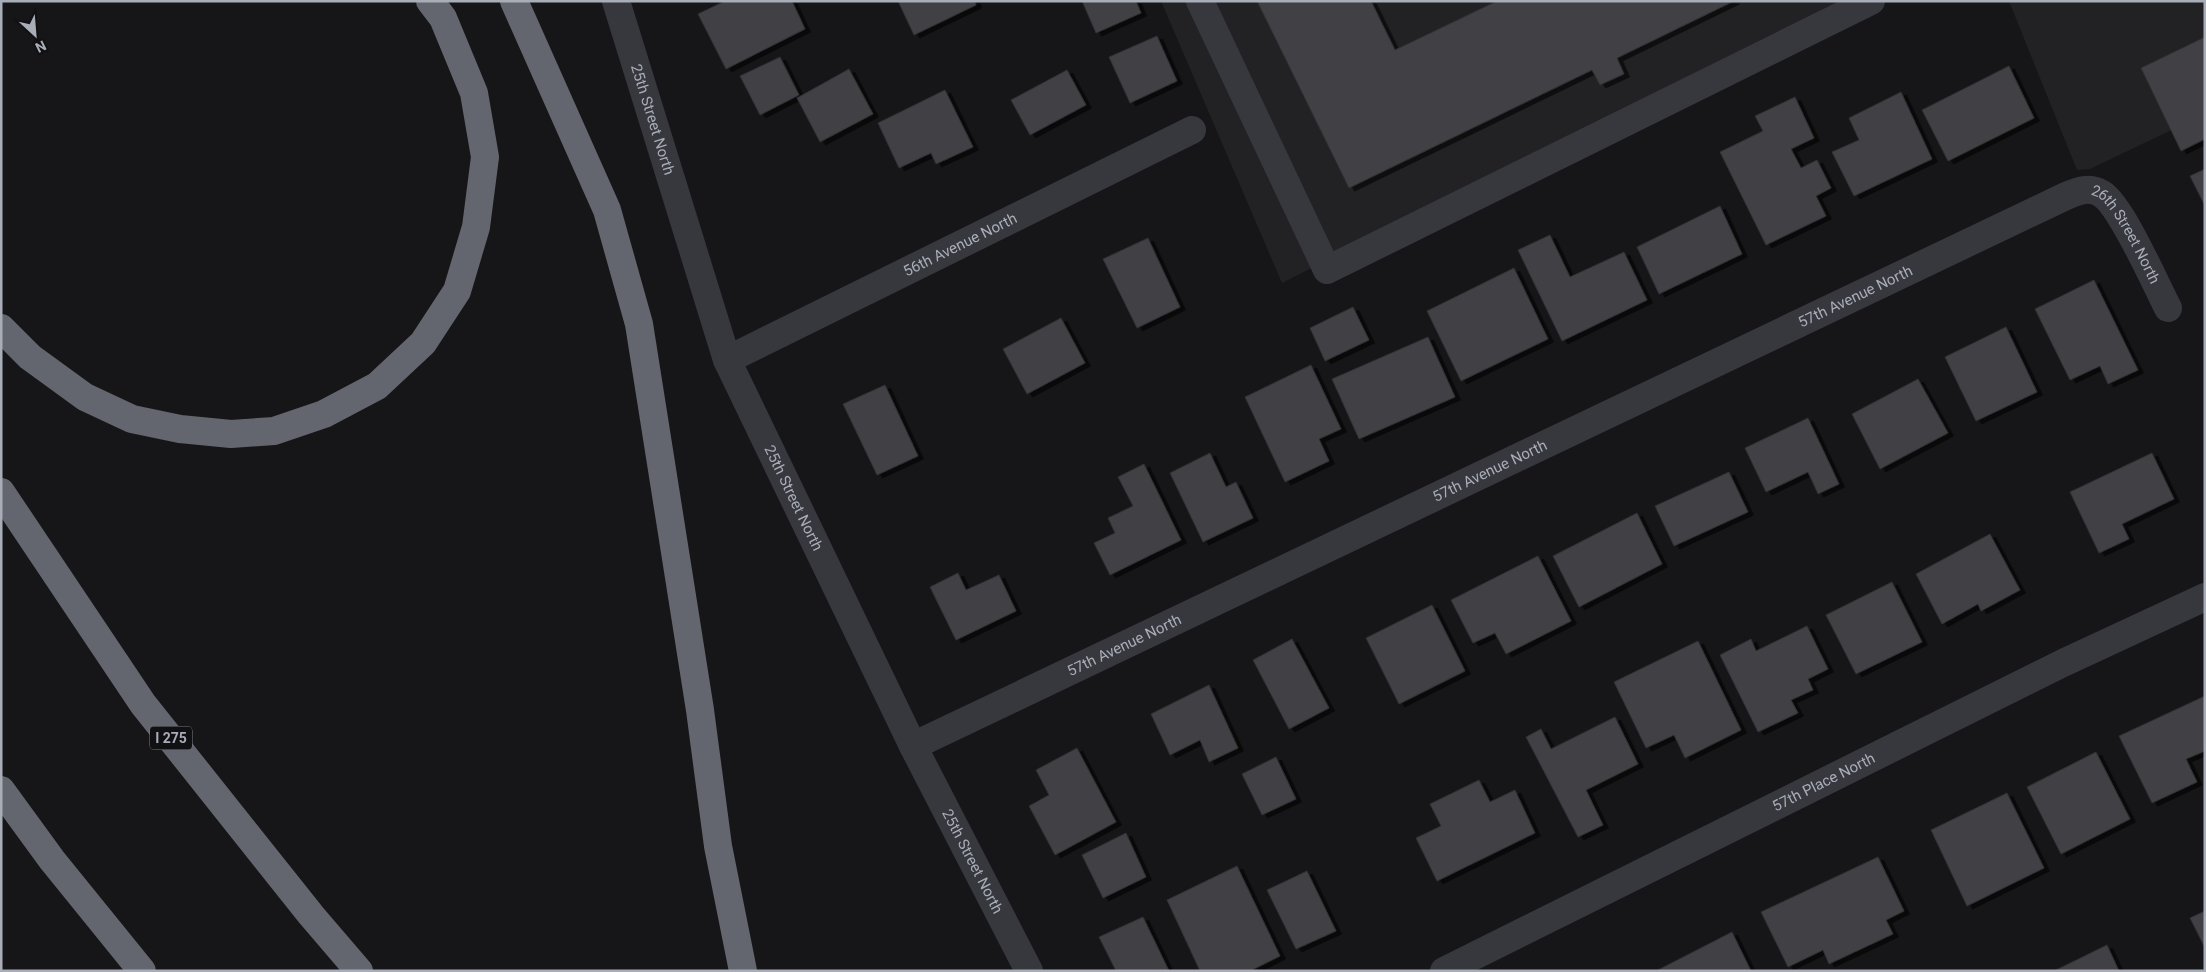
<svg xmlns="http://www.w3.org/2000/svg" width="2206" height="972" font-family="Roboto,sans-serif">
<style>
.built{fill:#222225}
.building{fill:#404145;stroke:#303034;filter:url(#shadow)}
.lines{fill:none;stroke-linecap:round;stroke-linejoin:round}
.minor{stroke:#37383d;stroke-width:28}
.highway{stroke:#63666e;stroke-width:28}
.labels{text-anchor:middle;stroke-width:4;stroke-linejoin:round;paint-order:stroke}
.shield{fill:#111113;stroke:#7b7e86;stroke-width:1}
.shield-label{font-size:14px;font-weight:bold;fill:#a8adb8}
.street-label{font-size:15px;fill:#a8adb8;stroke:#111113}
</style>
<defs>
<filter id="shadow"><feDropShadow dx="5.5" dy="3" stdDeviation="0" flood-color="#0009"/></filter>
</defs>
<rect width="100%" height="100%" fill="#161618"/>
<!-- built -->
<g class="built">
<polygon points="1161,1 1840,1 1282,283"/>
<polygon points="2009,1 2205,1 2205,114 2090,169 2077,170"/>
</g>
<!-- building -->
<g class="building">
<polygon points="725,1 792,1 805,29 726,69 698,14"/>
<polygon points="898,1 975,1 976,5 914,35"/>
<polygon points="1082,1 1136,1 1141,13 1096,33"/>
<polygon points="1257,1 1371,1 1395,50 1497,1 1734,1 1617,58 1624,74 1600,85 1592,70 1349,188"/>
<polygon points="1157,36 1177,81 1130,103 1109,57"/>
<polygon points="2205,37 2205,139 2181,151 2141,68"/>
<polygon points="780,57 799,95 760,115 740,76"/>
<polygon points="2009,66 2034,118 1948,161 1922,110"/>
<polygon points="849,69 873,114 820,142 797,98"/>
<polygon points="1067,70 1086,105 1030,135 1011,100"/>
<polygon points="945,90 973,147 936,164 931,153 899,168 878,123"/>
<polygon points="1901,92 1932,159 1854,196 1832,152 1859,140 1849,118"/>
<polygon points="1795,97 1814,138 1791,149 1801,168 1817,160 1831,188 1816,196 1826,216 1766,245 1720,152 1763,131 1755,116"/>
<polygon points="2205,169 2205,206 2190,176"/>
<polygon points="1720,206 1742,254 1659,294 1637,247"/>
<polygon points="1550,235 1570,277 1624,252 1647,300 1562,341 1518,250"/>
<polygon points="1148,238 1180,307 1137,328 1103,259"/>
<polygon points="1514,268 1548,339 1461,381 1427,311"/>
<polygon points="2094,280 2138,370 2108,384 2100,366 2070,380 2035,309"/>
<polygon points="1353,307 1369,340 1325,361 1310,328"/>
<polygon points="1061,318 1085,363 1027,394 1003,349"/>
<polygon points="2006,327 2037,392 1976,421 1945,357"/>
<polygon points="1428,337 1455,397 1359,439 1332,379"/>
<polygon points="1311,365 1341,429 1319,439 1329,461 1285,482 1245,397"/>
<polygon points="1918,379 1948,433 1880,469 1852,414"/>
<polygon points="885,385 918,456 877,475 843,404"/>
<polygon points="1808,418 1839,484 1818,494 1808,472 1766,492 1745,448"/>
<polygon points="1210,453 1226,487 1236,482 1253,518 1203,542 1170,473"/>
<polygon points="2152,453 2174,499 2122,524 2129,539 2099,553 2070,492"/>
<polygon points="1144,464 1181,540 1110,575 1094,543 1115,533 1108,518 1133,506 1118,477"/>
<polygon points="1729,472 1748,512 1674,546 1655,506"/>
<polygon points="1637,513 1662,564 1579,607 1553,556"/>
<polygon points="1990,534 2020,590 1981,611 1978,604 1942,624 1916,574"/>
<polygon points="1538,556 1571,621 1506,654 1495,633 1473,643 1451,600"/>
<polygon points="958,573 966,590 999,575 1016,611 956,640 930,587"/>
<polygon points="1892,582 1922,642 1856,674 1826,615"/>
<polygon points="1432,605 1465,671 1399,704 1366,638"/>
<polygon points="1807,626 1828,669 1808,679 1813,690 1791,700 1798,713 1758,732 1720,655 1751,639 1756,651"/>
<polygon points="1292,639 1329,708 1289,729 1253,660"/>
<polygon points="1698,641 1741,730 1685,758 1674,735 1646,748 1614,682"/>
<polygon points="1209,685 1238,748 1209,762 1200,740 1170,755 1151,714"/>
<polygon points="2205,696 2205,751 2186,759 2197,782 2152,803 2119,736"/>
<polygon points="1615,717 1638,764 1586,790 1603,825 1578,837 1526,737 1541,729 1551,749"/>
<polygon points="1077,748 1116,822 1055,855 1029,806 1049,795 1036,770"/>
<polygon points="2096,752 2130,819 2061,854 2027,787"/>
<polygon points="1276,757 1296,799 1262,815 1242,774"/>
<polygon points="1479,780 1490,802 1515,790 1535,833 1437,881 1416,838 1441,826 1430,804"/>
<polygon points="2007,793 2044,868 1967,906 1931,830"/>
<polygon points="1126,833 1146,877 1103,898 1082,855"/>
<polygon points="1878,857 1904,911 1886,920 1893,934 1829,964 1823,950 1788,967 1761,912"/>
<polygon points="1237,866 1280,956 1250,971 1200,971 1167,900"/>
<polygon points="1307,871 1336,931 1296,949 1267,890"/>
<polygon points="2205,911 2205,948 2190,918"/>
<polygon points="1143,917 1169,971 1116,971 1099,937"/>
<polygon points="1732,932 1751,971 1656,971"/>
<polygon points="2107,945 2119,971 2054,971"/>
</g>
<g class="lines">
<!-- minor -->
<g class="minor">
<path id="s1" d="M616 1 727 360 913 746 1029 971"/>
<polyline points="1200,1 1327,270 1871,1"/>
<path id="s2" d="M727 360 1192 130"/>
<path id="s3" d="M913 746 2066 196C2078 191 2090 186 2102 194 2122 207 2155 283 2168 308"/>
<path id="s4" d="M1444 971 2063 663 2205 597"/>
</g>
<!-- highway -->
<g class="highway">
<polyline points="514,1 607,210 639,324 700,710 718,846 743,971"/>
<polyline points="1,328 30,357 85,397 132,419 180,429 231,434 274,431 324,414 377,386 423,343 457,291 476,227 485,157 474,93 443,18 430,1"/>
<polyline points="1,492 143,704 311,915 359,971"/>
<polyline points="1,790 52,860 142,971"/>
</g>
</g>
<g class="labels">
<!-- shield labels -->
<rect class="shield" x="150" y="726.5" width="42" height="23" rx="4"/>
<g class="shield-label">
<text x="171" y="743">I 275</text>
</g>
<!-- street labels -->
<g class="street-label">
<text dy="5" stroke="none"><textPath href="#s1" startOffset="124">25th Street North</textPath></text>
<text dy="5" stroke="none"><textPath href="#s3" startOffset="1362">26th Street North</textPath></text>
<text dy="5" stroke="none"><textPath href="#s2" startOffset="260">56th Avenue North</textPath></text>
<text dy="5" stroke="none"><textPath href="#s3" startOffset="1044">57th Avenue North</textPath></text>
<text dy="5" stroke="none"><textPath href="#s3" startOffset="639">57th Avenue North</textPath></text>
<text dy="5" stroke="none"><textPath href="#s1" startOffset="529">25th Street North</textPath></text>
<text dy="5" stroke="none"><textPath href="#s3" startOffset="234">57th Avenue North</textPath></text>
<text dy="5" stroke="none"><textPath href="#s4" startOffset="424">57th Place North</textPath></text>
<text dy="5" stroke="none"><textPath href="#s1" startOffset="934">25th Street North</textPath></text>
</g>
</g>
<!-- border -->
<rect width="2206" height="972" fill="none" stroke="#a8adb8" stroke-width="5"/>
<!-- north arrow -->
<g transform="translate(35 35) rotate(154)" stroke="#111113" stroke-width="4" paint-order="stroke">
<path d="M0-4L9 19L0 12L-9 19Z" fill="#a8adb8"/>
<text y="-8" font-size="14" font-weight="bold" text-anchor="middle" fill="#a8adb8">N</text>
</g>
</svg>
